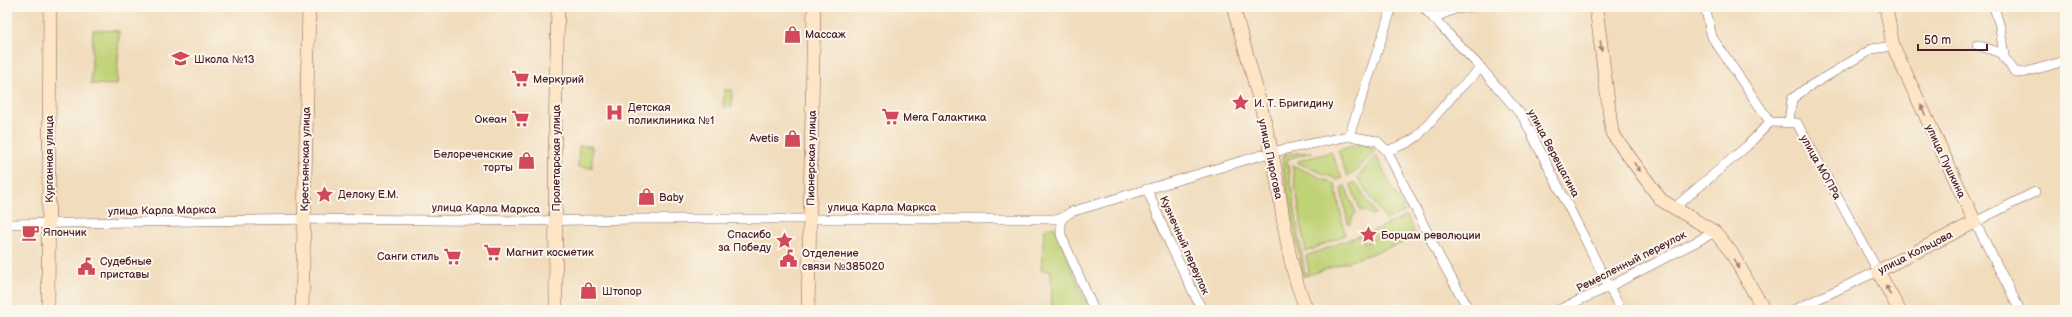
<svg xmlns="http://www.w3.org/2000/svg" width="2072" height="317" font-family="'Balsamiq Sans',sans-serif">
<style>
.green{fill:#bfd275;stroke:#847850}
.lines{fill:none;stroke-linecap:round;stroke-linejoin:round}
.street-casing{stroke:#84615d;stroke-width:10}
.secondary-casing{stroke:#84615d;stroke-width:14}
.street{stroke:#fff;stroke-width:9}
.secondary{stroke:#fde5c5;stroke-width:13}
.oneway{fill:#a48278}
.labels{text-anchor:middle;stroke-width:4;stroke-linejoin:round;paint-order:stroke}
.poi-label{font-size:11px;fill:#4a1f2b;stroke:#fbf7ec;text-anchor:start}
.street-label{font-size:11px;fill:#4a1f2b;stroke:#fbf7ec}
</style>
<rect width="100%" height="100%" fill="#fbf7ec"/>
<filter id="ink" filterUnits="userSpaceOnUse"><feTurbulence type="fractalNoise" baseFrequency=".025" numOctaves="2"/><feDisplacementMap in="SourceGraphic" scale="8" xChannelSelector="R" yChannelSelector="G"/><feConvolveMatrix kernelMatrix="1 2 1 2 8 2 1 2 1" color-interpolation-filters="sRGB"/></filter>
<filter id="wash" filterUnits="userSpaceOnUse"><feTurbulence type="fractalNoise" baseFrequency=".012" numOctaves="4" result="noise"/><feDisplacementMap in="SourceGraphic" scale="16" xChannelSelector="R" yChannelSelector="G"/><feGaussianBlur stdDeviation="0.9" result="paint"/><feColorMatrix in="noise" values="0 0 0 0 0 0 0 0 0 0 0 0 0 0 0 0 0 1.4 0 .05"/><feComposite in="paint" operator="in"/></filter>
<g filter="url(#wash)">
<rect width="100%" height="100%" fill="#f1dcbb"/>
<!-- green -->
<g class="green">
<polygon points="93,30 119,31 117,85 91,84"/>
<polygon points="724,90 732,90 732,107 723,107"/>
<polygon points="1358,145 1372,147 1374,152 1354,173 1347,176 1338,150"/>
<polygon points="579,146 592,146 592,168 578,167"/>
<polygon points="1312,152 1287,159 1305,274 1309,272 1306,256 1361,235 1364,243 1375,239 1372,231 1407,216 1417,238 1303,277 1282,162 1285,154"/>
<polygon points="1331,152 1342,178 1338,180 1298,163 1298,161"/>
<polygon points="1376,156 1405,212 1386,220 1357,177"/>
<polygon points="1292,165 1335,184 1345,235 1306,252"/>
<polygon points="1355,182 1376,214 1372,215 1366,211 1361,211 1350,184"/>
<polygon points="1345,186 1356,213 1352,217 1351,223 1348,224 1341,188"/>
<polygon points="1047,227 1055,228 1089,310 1052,310 1051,271 1041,270 1044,232"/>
</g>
</g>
<g filter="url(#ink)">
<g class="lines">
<defs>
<g id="street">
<polyline points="1423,7 1481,68 1523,117 1621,310"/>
<polyline points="1705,7 1712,37 1770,122 1797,123 1878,271 1794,310"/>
<polyline points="1994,7 2000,27 2004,57 2015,72 2023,73 2065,61"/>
<polyline points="1433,18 1455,9 1472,7"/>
<polyline points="1977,45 2004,54"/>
<polyline points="1789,122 1792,99 1805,89 1872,49 1893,46"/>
<polyline points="1349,136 1392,7"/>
<polyline points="1387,151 1409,142 1418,136 1455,93 1481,68"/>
<polyline points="1147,189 1170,244 1202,310"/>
<polyline points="1674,208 1747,146 1770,122"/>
<polyline points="1061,219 1071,212 1272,152 1349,136 1377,141 1387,151 1439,256 1469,310"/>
<polyline points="1061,219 1061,235 1094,310"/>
<polyline points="7,224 318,219 529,221 638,219 1061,219"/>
<polyline points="1558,310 1609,287 1715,232"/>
<polyline points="2020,310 1975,222 2035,192"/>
</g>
<g id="secondary">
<path d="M1233 7C1247 55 1262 104 1272 154 1284 208 1284 258 1307 310"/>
<polyline points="1596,7 1612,133 1661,200 1715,232 1731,252 1764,310"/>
<polyline points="1886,7 1893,46 1975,222 1878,271 1899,310"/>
<polyline points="48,310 50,7"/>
<polyline points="302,310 309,7"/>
<polyline points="556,310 555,130 558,7"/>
<polyline points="808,310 814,7"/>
</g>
</defs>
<!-- street casing -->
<use href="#street" class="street-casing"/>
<!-- secondary casing -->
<use href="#secondary" class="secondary-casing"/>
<!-- street -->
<use href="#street" class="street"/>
<!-- secondary -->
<use href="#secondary" class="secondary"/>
</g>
<!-- one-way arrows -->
<defs><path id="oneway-solid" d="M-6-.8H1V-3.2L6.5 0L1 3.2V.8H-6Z"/></defs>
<g class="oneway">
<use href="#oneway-solid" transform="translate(1601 46) rotate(83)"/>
<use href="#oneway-solid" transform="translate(1923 110) rotate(-115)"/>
<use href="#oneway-solid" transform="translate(1637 167) rotate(54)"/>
<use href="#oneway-solid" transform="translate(1737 264) rotate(62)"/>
<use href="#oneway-solid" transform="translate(1888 290) rotate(-117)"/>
</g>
</g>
<!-- icons -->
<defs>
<symbol id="shop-bare" viewBox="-9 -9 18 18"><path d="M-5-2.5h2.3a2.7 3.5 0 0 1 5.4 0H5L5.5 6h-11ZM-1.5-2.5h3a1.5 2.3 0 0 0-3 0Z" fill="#d1495b" stroke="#fbf7ec" stroke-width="2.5" paint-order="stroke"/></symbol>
<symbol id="school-bare" viewBox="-9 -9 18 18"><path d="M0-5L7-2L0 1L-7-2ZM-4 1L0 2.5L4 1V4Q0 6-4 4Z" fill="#d1495b" stroke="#fbf7ec" stroke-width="2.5" paint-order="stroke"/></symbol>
<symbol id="supermarket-bare" viewBox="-9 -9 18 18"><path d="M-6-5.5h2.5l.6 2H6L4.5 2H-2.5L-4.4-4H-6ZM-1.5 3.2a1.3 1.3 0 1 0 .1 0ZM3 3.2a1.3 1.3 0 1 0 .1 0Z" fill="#d1495b" stroke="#fbf7ec" stroke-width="2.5" paint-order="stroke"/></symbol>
<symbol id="sight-bare" viewBox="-9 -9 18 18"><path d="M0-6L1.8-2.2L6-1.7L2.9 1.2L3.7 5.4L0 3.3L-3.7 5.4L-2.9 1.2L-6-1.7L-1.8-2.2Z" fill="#d1495b" stroke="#fbf7ec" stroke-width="2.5" paint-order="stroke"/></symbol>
<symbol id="hospital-bare" viewBox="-9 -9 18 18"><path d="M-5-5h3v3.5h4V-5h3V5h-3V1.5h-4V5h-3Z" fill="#d1495b" stroke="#fbf7ec" stroke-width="2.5" paint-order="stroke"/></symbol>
<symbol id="cafe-bare" viewBox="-9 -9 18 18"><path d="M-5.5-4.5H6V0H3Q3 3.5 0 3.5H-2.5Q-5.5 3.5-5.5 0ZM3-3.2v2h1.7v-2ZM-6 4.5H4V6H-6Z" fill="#d1495b" stroke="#fbf7ec" stroke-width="2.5" paint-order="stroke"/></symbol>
<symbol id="civic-bare" viewBox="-9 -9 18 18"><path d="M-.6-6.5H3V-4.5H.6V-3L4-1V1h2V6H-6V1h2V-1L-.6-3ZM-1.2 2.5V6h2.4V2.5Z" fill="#d1495b" stroke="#fbf7ec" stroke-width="2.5" paint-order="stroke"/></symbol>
</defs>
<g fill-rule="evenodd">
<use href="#shop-bare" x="780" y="22" width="25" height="25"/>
<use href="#school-bare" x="168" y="46" width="25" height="25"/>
<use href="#supermarket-bare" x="508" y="66" width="25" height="25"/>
<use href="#sight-bare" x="1228" y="90" width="25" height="25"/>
<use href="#hospital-bare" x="602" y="100" width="25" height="25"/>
<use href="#supermarket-bare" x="878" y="104" width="25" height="25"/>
<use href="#supermarket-bare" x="508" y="106" width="25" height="25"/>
<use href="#shop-bare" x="780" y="126" width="25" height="25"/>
<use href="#shop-bare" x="514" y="148" width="25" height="25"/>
<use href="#sight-bare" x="312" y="182" width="25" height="25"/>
<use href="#shop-bare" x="634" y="184" width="25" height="25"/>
<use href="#cafe-bare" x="18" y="220" width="25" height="25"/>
<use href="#sight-bare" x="1356" y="222" width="25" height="25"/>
<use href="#sight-bare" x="772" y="228" width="25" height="25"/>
<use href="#supermarket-bare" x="480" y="240" width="25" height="25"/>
<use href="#supermarket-bare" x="440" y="244" width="25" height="25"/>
<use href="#civic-bare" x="776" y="246" width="25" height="25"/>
<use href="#civic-bare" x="74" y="254" width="25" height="25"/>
<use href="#shop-bare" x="576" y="278" width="25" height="25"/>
</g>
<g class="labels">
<!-- poi labels -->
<g class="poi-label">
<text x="805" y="38">Массаж</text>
<text x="194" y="63">Школа №13</text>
<text x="533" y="83">Меркурий</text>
<text x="1254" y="107">И. Т. Бригидину</text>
<text x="628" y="111">Детская<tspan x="628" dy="13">поликлиника №1</tspan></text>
<text x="903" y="121">Мега Галактика</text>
<text x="507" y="123" text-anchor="end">Океан</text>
<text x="779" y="142" text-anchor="end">Avetis</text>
<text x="513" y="158" text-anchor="end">Белореченские<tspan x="513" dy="13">торты</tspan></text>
<text x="338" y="198">Делоку Е.М.</text>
<text x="659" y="201">Baby</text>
<text x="43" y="236">Япончик</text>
<text x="771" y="238" text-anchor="end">Спасибо<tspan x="771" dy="13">за Победу</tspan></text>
<text x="1381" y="239">Борцам революции</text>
<text x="506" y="256">Магнит косметик</text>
<text x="802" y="257">Отделение<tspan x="802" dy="13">связи №385020</tspan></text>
<text x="439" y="260" text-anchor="end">Санги стиль</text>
<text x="100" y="265">Судебные<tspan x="100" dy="13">приставы</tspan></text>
<text x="602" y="295">Штопор</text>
</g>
<!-- street labels -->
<g class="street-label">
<text transform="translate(1554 153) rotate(62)" y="4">улица Верещагина</text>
<text transform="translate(556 158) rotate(-90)" y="4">Пролетарская улица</text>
<text transform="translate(811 158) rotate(-89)" y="4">Пионерская улица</text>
<text transform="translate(49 159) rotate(-90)" y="4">Курганная улица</text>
<text transform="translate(305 159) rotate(-89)" y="4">Крестьянская улица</text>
<text transform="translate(1271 159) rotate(78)" y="4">улица Пирогова</text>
<text transform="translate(1946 161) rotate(65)" y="4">улица Пушкина</text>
<text transform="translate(1821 167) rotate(61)" y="4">улица МОПРа</text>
<text x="882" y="211">улица Карла Маркса</text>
<text transform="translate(486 208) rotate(1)" y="4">улица Карла Маркса</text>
<text transform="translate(162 210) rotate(-1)" y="4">улица Карла Маркса</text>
<text transform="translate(1185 245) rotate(66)" y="4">Кузнечный переулок</text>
<text transform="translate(1915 252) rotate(-27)" y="4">улица Кольцова</text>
<text transform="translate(1631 261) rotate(-27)" y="4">Ремесленный переулок</text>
</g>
</g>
<!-- margin -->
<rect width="2072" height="317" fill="none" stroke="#fbf7ec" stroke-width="24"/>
<!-- scale -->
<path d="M1918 44v6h69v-6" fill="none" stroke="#4a1f2b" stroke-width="2"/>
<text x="1924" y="44" font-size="12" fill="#4a1f2b" stroke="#fbf7ec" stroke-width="3" paint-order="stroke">50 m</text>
</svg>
